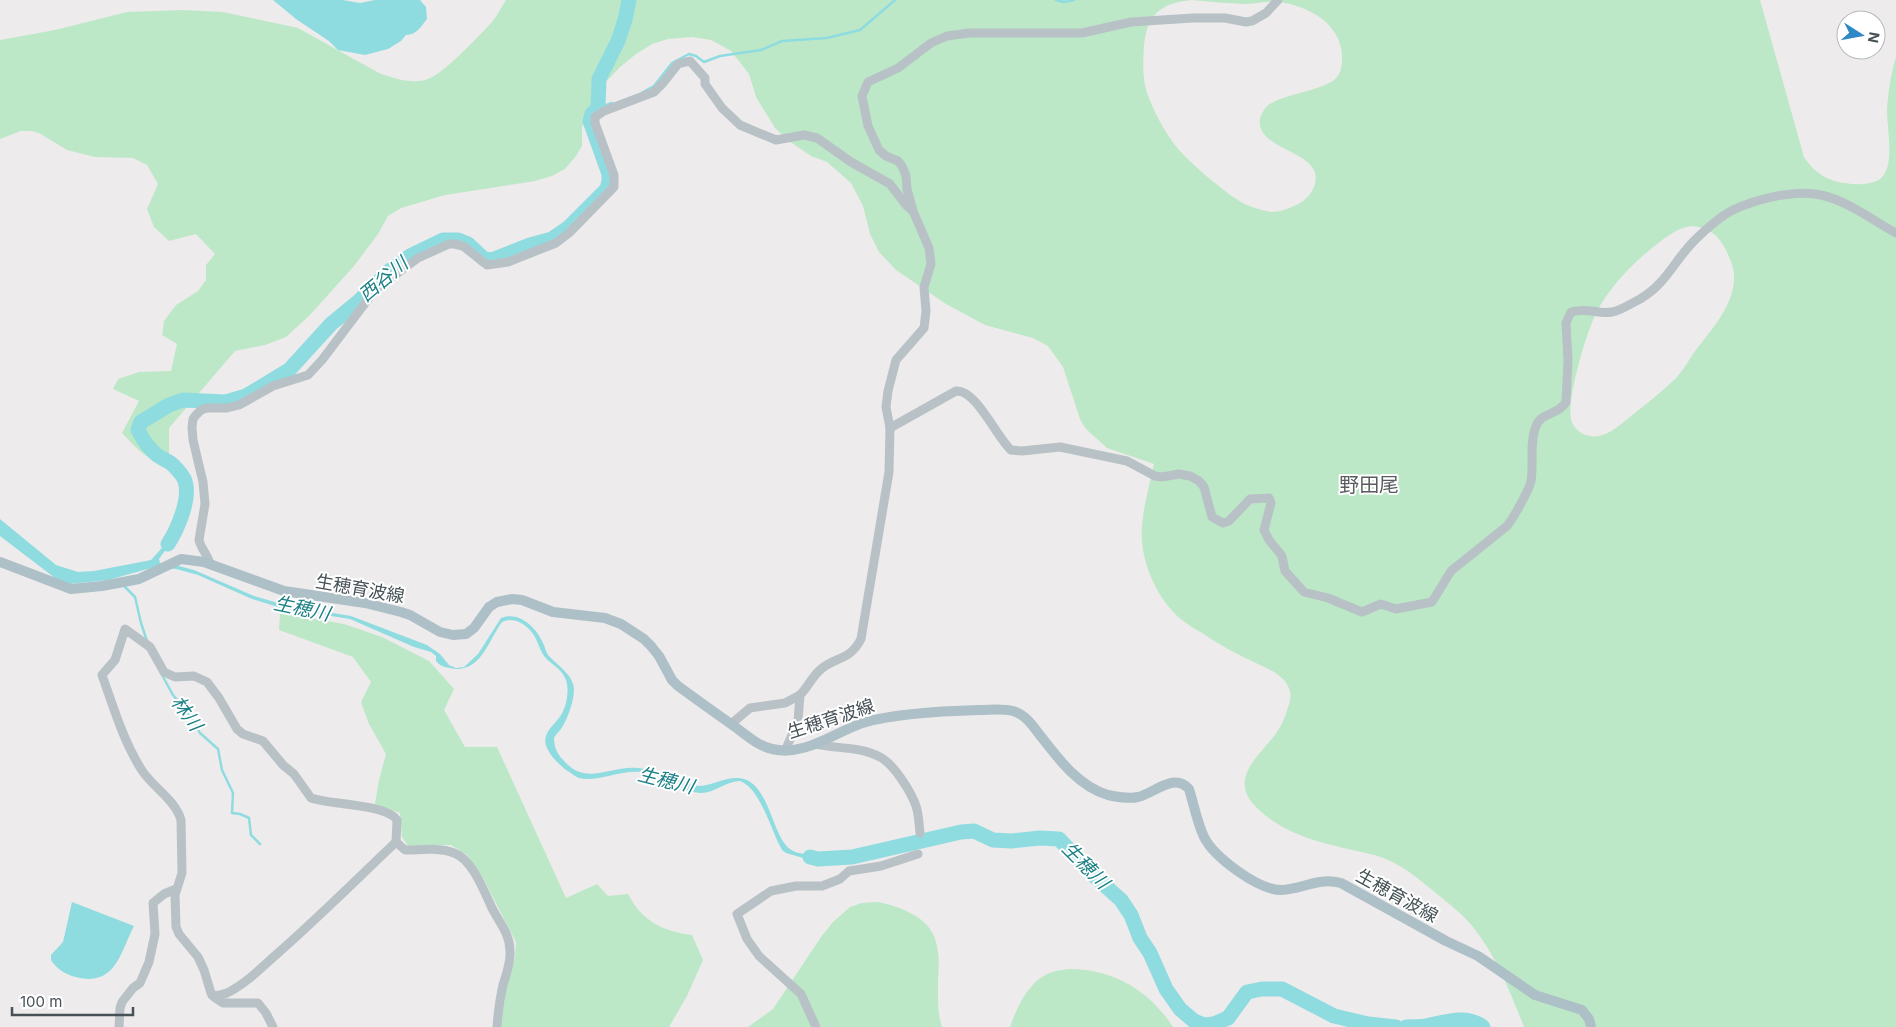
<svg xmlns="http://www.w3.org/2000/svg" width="1896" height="1027" font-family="Inter,'Noto Sans JP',sans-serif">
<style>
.green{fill:#bde8c7;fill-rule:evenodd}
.water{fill:#8fdce0}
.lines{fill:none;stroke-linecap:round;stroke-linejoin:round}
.stream{stroke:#8fdce0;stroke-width:2.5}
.river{stroke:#8fdce0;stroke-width:15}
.minor{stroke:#b8c2c6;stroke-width:9}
.major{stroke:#adbfc7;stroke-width:10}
.labels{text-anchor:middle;stroke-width:4;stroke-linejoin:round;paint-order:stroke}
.street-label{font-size:18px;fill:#465156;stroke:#fff}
.water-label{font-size:19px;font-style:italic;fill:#1b8186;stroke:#fff}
.quarter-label{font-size:20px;fill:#595d5f;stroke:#fff}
</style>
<rect width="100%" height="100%" fill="#eeebec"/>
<!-- green -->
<g class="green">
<path d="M506 0H1760L1804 157C1817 176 1830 182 1852 184 1861 185 1870 184 1879 180 1896 168 1887 131 1887 110 1888 91 1891 74 1896 57V1027H1524C1510 992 1497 957 1473 927 1462 913 1445 901 1431 889 1410 872 1397 861 1370 854 1330 844 1291 839 1259 810 1227 781 1256 759 1274 736 1281 727 1285 718 1288 707 1290 702 1291 697 1290 692 1287 677 1271 670 1258 664 1238 655 1220 645 1202 633 1195 629 1188 625 1182 620 1157 600 1139 559 1142 527 1143 506 1150 484 1154 464L1107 448 1086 429 1080 419 1063 367 1048 346 1033 338 985 325 946 304 896 270 879 252 870 234 863 206 851 183 827 162 811 156 789 141 775 128 756 97 749 74 731 51 711 40 692 37 668 39 652 44 636 54 620 67 603 85 582 127V146L576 156 565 169 552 176 535 181 445 195 401 208 388 216 378 234 354 266 310 315 286 337 265 345 235 351 169 428V457C165 458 161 459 157 459 144 459 131 442 122 433L139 401 113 389 118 379 139 372 171 371 177 344 162 335 164 321 176 305 198 291 206 280V265L215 254 196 234 169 241 154 227 147 209 158 184 147 165 133 158 95 157 67 150 39 133 31 131H21L0 139V40L55 30 127 12 183 10 223 12 298 28 379 73C393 78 413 85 428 79 442 75 480 35 491 23 497 17 501 7 506 0ZM1192 0C1210 2 1227 3 1245 4 1256 4 1268 0 1279 2 1308 6 1341 23 1342 56 1342 68 1341 76 1331 82 1312 93 1283 94 1267 106 1264 109 1261 115 1260 119 1255 153 1331 150 1313 189 1310 196 1302 203 1294 206 1288 209 1279 212 1272 212 1265 211 1254 208 1247 205 1231 198 1191 164 1179 150 1167 136 1156 116 1149 98 1142 81 1143 64 1144 46 1147 14 1161 3 1192 0ZM1691 226C1709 227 1718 235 1726 250 1730 259 1735 269 1734 279 1733 308 1709 332 1693 354 1687 363 1681 374 1673 381 1658 395 1642 407 1626 420 1617 428 1602 439 1590 436 1581 435 1573 428 1571 419 1567 397 1586 334 1596 313 1610 287 1630 266 1652 248 1664 239 1676 228 1691 226Z"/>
<path d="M280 613 344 624 382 637 429 661 454 689 444 710 465 747H497L566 898 597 884 608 896 628 894C642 921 662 931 692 935L703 960 687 996 669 1027H501L506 989 515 958 516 942 483 878 467 855 451 845 408 846 402 837 400 813 375 804 379 780 386 754 369 724 361 702 371 682 353 657 279 630Z"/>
<path d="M878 902C897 906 924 915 933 934 940 948 939 967 938 981 938 997 937 1011 942 1027H748L773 1009 821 937 833 922 850 907 862 903Z"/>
<path d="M1069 969C1113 969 1149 990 1173 1027H1010C1017 1007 1030 978 1053 972 1058 970 1064 970 1069 969Z"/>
</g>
<!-- water -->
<g class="water">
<path d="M273 0H343L360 3 375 0H420L426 7 427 19C421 26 417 35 406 35L401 41 388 49 365 55 338 50 329 41 296 19Z"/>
<path d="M0 519 56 565 78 572 94 571 151 560 169 540 176 526 178 527 174 538 159 559 160 563 179 566 194 570 254 596 285 605 351 616 427 645 440 654 449 665 456 668 464 667 478 654 501 618C519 611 536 627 543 643 545 647 546 653 549 656 558 666 574 675 574 690 574 701 567 721 561 729 558 733 556 734 554 738 554 748 558 755 565 762 587 786 611 765 638 768 658 770 678 780 698 786 712 786 724 777 739 778 769 780 772 837 790 849 799 856 813 853 824 856 827 857 831 859 834 861L817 862 786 853 782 850C771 831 761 789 740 781 726 781 713 794 700 793 682 792 665 778 647 773 624 767 598 783 579 778 574 776 570 772 566 770 560 765 552 758 548 750 539 734 554 726 561 715 567 706 570 687 565 678 561 668 550 664 544 656 538 647 538 638 529 629 522 622 512 617 502 622 488 641 480 675 450 668 444 667 440 666 436 661V656L431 652 414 647 350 619 281 608 252 599 198 575 176 569 155 567 108 580 70 584 55 578 0 536Z"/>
<path d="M72 902 134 926C121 951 116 985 80 978 68 976 57 970 51 960V955L63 942Z"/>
</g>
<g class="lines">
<!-- stream -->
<g class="stream">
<polyline points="1056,0 1064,2 1074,0"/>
<polyline points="643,92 654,86 672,63 689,54 696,56 704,62 720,56 761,50 782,41 827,38 860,30 895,0"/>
<polyline points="598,108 612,103"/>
<polyline points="124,586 135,597 141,623 147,641"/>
<polyline points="162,675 173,695 191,717 200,733 218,749 222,770 233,793 232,813 240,814 249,818 251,835 260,844"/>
</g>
<!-- river -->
<g class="river">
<path d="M168 544C177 530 191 499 185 481 183 475 178 470 173 465 169 461 162 459 157 455 149 449 142 438 138 430L141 422 169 405 183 400 226 402 246 396 289 370 331 324 359 301 389 271 410 256 443 240H458L468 244 484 259 492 260 530 245 552 239 568 228 607 189 609 181V174L590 121 592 114 598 108 599 79 618 41 625 20 629 0"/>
<polyline points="810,857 818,859 852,857 961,832 974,831 993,840 1011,841 1040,838 1059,839 1092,874 1121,900 1131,915 1140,938 1150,953 1166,989 1180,1009 1194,1021 1204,1025 1214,1024 1228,1018 1247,992 1262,989 1282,989 1334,1016 1368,1024 1396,1027"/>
<path d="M1406 1027C1413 1027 1420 1027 1426 1026 1445 1022 1467 1014 1483 1027"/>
</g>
<!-- minor -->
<g class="minor">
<path d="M890 428 956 391C976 389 997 438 1011 450L1022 451 1060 447 1127 461 1155 476 1162 477 1179 474 1190 476 1199 481 1204 487 1212 517 1223 523 1229 521 1250 499 1269 498 1271 503 1264 530 1269 540 1282 556 1285 571 1304 592 1328 598 1362 612 1381 604 1396 609 1432 602 1451 571 1507 526C1513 519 1530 488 1531 481 1534 463 1529 443 1536 426 1541 412 1559 415 1566 402L1568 360 1566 323 1571 312C1589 307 1598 315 1612 312 1620 311 1632 303 1640 299 1666 284 1674 261 1694 241 1705 230 1719 217 1733 210 1756 199 1796 189 1821 195 1848 201 1872 220 1896 233"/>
<path d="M210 564C208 555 201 549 199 540L205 504 203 482 193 440 192 427 193 419 196 415 201 410 207 408H227L239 405 273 386 308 375 322 360 375 290 418 258 449 244H454L463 246 487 265 508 262 556 243 569 233 614 187V175L595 123V117L604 111 654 92 663 83 678 64 690 61 705 78V84L722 108 740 125 776 140 804 135 817 138 851 162 890 184 906 205 913 211"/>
<polyline points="731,724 750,708 785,703 800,695"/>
<path d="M815 744C835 749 860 746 880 757 894 764 911 792 916 806 919 815 919 825 920 833"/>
<path d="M785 751 798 721 800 695C808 687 812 677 820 670 835 656 849 662 861 639L889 472 890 428 886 407 888 391 896 360 924 328 926 311 924 287 931 264 929 248 913 211 907 189 906 176 902 166 898 161 886 156 879 150 868 126 862 96 868 82 898 68 931 43 947 36 969 33H1082L1131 22 1193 18H1225L1246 22 1252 21 1266 13 1278 0"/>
<path d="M212 995C217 996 222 995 227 993 246 984 263 966 278 953 319 917 357 879 396 842"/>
<polyline points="119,1027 120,1008 122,1002 133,988 140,983 149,962 155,934 153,903 164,894 176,889"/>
<path d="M273 1027 266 1013 258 1003H223L214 997 211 993 204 970 198 957 179 934 176 927 175 895 182 873 181 820C175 799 152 787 141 769 123 740 113 706 102 675L115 660 125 629 150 647 164 672 175 677 194 676 207 682 219 698 237 729 243 734 263 741 283 765 294 774 311 798C331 805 386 804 397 820L396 842 405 850C420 850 440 847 454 853 472 859 484 891 491 906 498 921 510 933 510 951 511 963 506 974 503 985 500 998 498 1013 497 1027"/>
<polyline points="816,1027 801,994 759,956 747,939 737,914 771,891 796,886 822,886 840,879 849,871 881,866 918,854"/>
</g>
<!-- major -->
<path class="major" d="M0 562 71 589 102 586 139 579 181 559 204 562 284 591 365 603 401 612 410 615 440 632 453 635 466 634 474 628 489 607 497 602 512 599 522 600 553 612 605 618 621 624 644 639 651 646 659 656 672 680 678 686C696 699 715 713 734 726 745 734 758 746 772 749 806 757 835 731 866 722 898 713 944 711 979 710 990 710 1002 708 1013 711 1027 715 1034 728 1043 739 1060 761 1080 787 1108 795 1118 797 1128 799 1138 797 1155 793 1174 772 1189 789 1194 805 1197 822 1204 837 1214 857 1258 890 1281 890 1304 889 1317 877 1341 883L1446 941 1478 956 1535 995 1582 1010 1589 1019 1591 1027"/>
</g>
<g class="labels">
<!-- street labels -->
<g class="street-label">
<text transform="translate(360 589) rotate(10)" y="6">生穂育波線</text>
<text transform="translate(831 719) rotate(-18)" y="6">生穂育波線</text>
<text transform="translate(1397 896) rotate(29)" y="6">生穂育波線</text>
</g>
<!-- water labels -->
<g class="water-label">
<text transform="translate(383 279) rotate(-40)" y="7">西谷川</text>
<text transform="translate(302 608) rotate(12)" y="7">生穂川</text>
<text transform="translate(187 713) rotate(54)" y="7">林川</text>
<text transform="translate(666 780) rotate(14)" y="7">生穂川</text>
<text transform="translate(1086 865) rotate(45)" y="7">生穂川</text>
</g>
<!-- quarter labels -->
<g class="quarter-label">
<text x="1369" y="492">野田尾</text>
</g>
</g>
<!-- north arrow -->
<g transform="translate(1861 35) rotate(101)"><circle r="24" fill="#ffffff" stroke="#b5b9bb"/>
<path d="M0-4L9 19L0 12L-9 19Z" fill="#2d88c6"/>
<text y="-8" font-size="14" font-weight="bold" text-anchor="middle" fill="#465156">N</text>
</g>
<!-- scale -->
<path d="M12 1007v8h121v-8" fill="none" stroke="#465156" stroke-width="2.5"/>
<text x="20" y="1007" font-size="15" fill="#465156" stroke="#ffffff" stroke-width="4" paint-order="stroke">100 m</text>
</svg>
